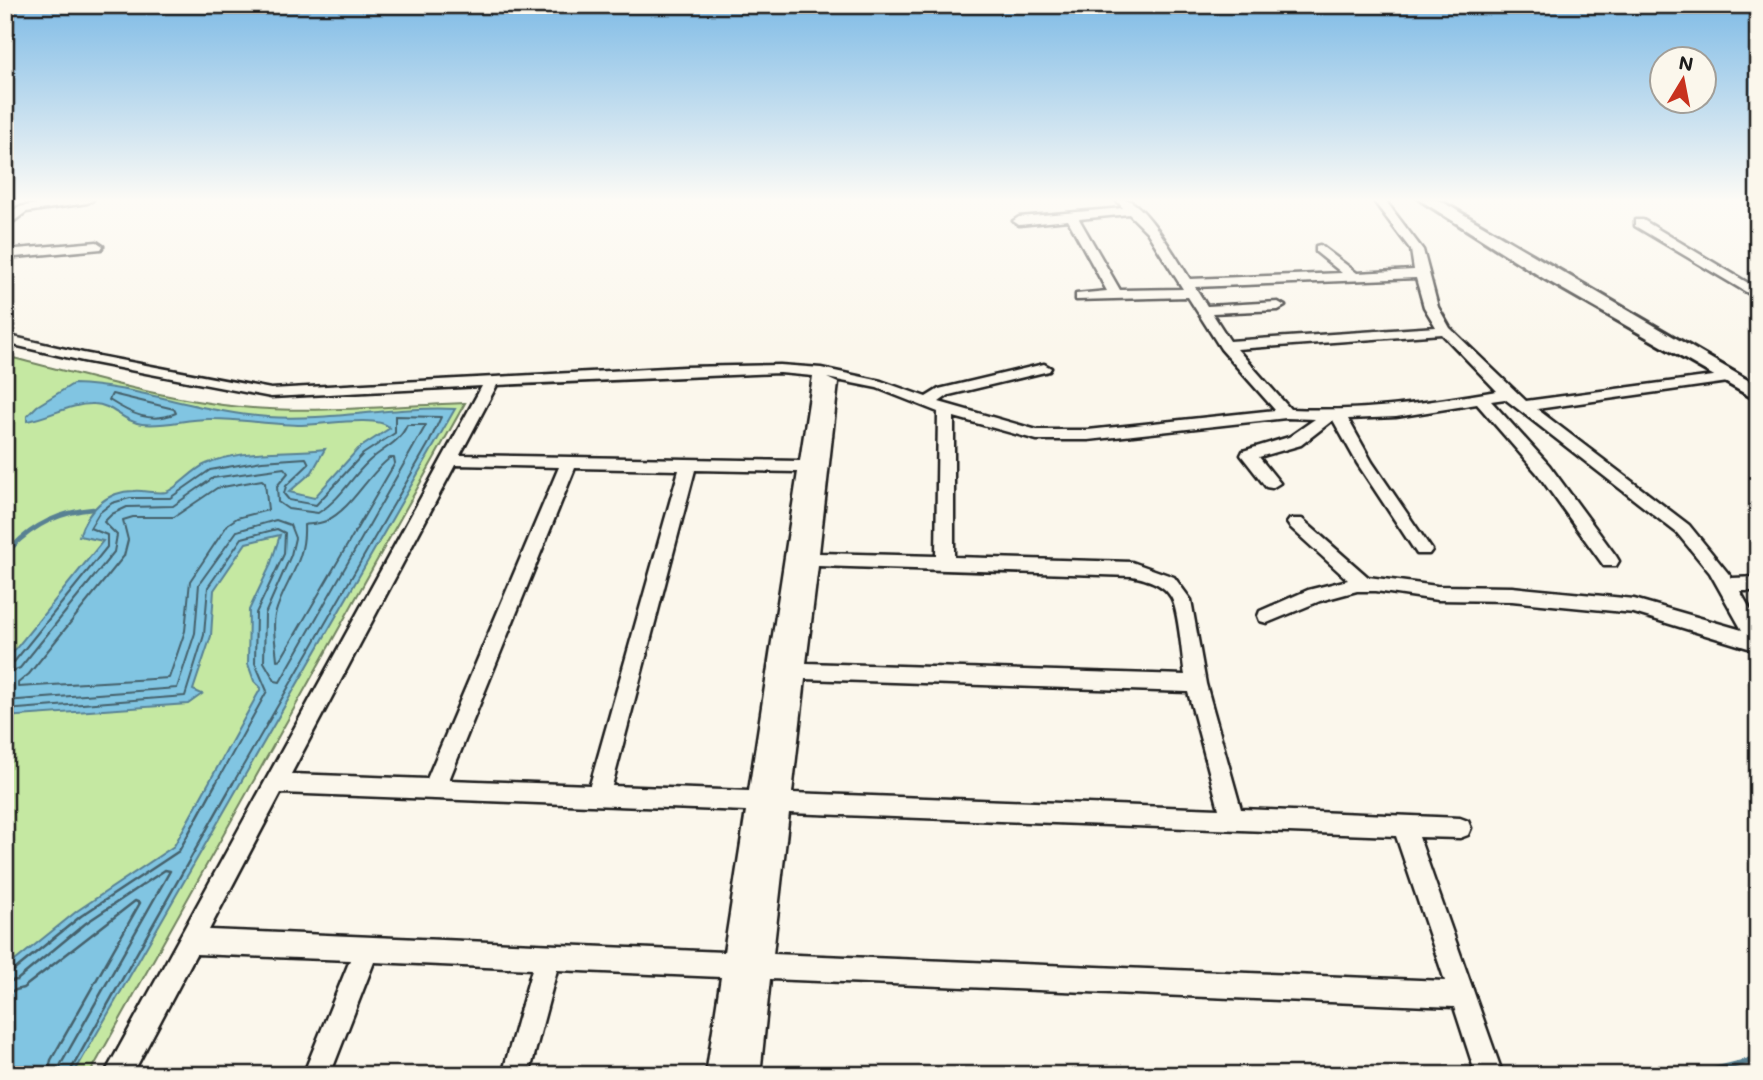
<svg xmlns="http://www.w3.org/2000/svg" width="1763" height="1080" font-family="Mali,sans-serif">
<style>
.green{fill:#c5e8a2;stroke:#70825f;stroke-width:2}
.water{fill:#81c5e2;stroke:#598193;stroke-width:2}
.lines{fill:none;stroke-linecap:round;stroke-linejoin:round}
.shore-far1{stroke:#44606b;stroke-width:2}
.shore{stroke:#44606b;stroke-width:2.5}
.stream-far2{stroke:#598193;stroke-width:4.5}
.stream-far1{stroke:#598193;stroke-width:5}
.stream{stroke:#598193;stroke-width:6}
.minor-casing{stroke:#1c1c1c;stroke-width:5}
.secondary-casing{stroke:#1c1c1c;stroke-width:6}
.minor{fill:#fbf7ec;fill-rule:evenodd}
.secondary{fill:#fbf7ec;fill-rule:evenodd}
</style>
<rect width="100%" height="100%" fill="#fbf7ec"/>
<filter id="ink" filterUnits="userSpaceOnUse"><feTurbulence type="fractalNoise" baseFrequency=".0143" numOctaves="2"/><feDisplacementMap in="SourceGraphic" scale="14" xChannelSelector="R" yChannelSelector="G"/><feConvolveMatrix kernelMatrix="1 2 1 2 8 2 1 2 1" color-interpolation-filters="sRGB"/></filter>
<g filter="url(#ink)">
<!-- green -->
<path class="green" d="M5 356C83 375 161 399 241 407 315 414 391 406 465 403L89 1075H5Z"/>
<!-- water -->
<path class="water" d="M73 384C139 386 202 413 268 417 331 421 392 406 455 409L73 1075H5V969L77 911 174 846 261 688 254 681 248 664 249 610 270 566 280 535 246 543 214 590 211 636 193 690 202 694 188 704 5 717V662L103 541 79 536C87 511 106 491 134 491 143 490 157 494 166 492 177 489 193 469 206 464 242 448 287 454 325 449L312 472 289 492 314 498 358 449 390 428C378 414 323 425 302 425 272 425 242 419 212 419 188 418 166 427 142 424 123 422 112 404 94 404 71 403 50 417 27 421V416L37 406Z"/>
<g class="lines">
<!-- shore-far1 -->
<g class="shore-far1">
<path d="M112 394 174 409 176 413C151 424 131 414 109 400Z"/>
<path d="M390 458H394L395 463 281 659 277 660C276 646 272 628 275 615 284 581 306 564 304 525 311 524 319 524 326 521 353 508 366 476 390 458Z"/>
<polygon points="262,480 265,483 268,510 237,518 228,524 190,581 185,631 169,678 18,687 18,683 29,674 124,556 128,540 123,520 133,517 174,517 217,488"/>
<polyline points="5,665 14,662 107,547 107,535 90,528 99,513 112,503 130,498 170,498 210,470 262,461 306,458 309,464 286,486 284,494 289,500 316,505 363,454 395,433 395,416 441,417 429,443 232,785"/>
<path d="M5 674 20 668 114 552 117 535 104 522 112 514 127 507 173 506 213 478 284 468 288 473 277 486 278 502 288 509 318 513C340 500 350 479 368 462 381 449 399 444 407 425H426L280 682 275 681 264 662 265 614 291 555 295 538 290 525 276 520 237 531 199 584 195 633 177 688 5 701"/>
<polyline points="5,710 185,696 204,635 208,587 242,538 277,529 285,533 284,554 256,613 255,663 267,691 215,785"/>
</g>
<!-- shore -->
<g class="shore">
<polyline points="5,974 12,972 81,916 179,851 216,783"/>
<polyline points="5,982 17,980 86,923 165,870 170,871 61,1064 59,1075"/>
<polyline points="5,993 23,988 135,901 140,903 51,1060 48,1075"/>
<polyline points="68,1075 233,783"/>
</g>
<!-- stream-far2 -->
<path class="stream-far2" d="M12 547C35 524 60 512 93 509"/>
<!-- stream-far1 -->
<polyline class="stream-far1" points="5,554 14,545"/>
<!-- stream -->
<polyline class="stream" points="1694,1075 1758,1059"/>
<defs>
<g id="minor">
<polygon points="64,200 93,200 87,203 26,212 5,228 5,218 18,207"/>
<path d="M1116 200C1120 200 1124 199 1128 200 1147 207 1177 259 1190 279L1342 273 1316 252V246L1320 245 1357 273 1414 270 1411 250 1373 200H1385L1423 250 1438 307 1450 328 1526 401 1728 374 1735 378 1728 382 1537 409 1689 525 1732 578 1758 577V591H1740L1758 623V651L1634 613 1512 601 1437 600 1376 591H1357L1320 601 1267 623 1260 621 1258 616 1260 611 1308 590 1348 580 1290 527 1287 523 1290 519H1302L1368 577 1437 586 1512 587 1634 599 1742 630 1710 573 1677 533 1505 399 1491 401 1549 465 1616 556 1619 561 1616 566H1604L1537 473 1477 404 1396 417 1348 419 1372 462 1432 550 1429 554H1417L1357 463 1333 420 1301 445 1259 457 1280 483 1272 488 1266 487 1241 455 1243 451 1289 437 1315 419 1286 418 1088 440H1037L954 417V557L1132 562 1174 577 1191 600 1206 684 1241 809 1460 818 1468 821 1471 828 1468 835 1460 838 1419 837 1503 1075H1476L1454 1007 770 979 760 1075H706L721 977 557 970 529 1075H502L532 969 374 962 330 1075H303L350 960 196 954 132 1075H104L482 386 271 397 83 361 5 343V335L83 353 271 389 684 367 780 365 821 368 881 381 926 397 939 389 1044 364 1051 368 1049 371 949 395 939 402 1037 430H1088L1275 410 1221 349 1188 297 1076 300V294L1107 291 1068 220 1019 225 1013 221 1019 217 1123 208ZM1129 214 1147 232 1183 289 1120 290 1079 219ZM1416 278 1424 307 1436 327 1230 341 1212 313 1278 310 1285 306 1278 302 1207 306 1195 287ZM1442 334 1497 391C1426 403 1363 412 1290 409L1237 349ZM780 373 813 376 800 461 460 455 497 385ZM827 378 877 388 938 412 936 556 819 553 838 383ZM455 465 559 467 427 779 291 774ZM575 468 679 470 590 785 449 780ZM695 470 798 472 749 791 612 786ZM818 566 1132 576C1146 579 1163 583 1171 597 1179 610 1182 658 1185 675L806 663ZM805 679 1188 692 1219 809 792 793ZM281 793 746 811 724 952 209 930ZM789 813 1396 836 1445 981 773 954Z"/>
<polygon points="1635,220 1643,220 1758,289 1758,299 1635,226"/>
<polygon points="97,242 103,246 101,249 5,258 5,250"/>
</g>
<polygon id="secondary" points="1420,200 1439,200 1758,386 1758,401 1543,278"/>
</defs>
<!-- minor casing -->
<use href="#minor" class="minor-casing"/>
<!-- secondary casing -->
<use href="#secondary" class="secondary-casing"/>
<!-- minor -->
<use href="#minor" class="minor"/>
<!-- secondary -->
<use href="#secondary" class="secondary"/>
</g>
</g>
<!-- sky -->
<linearGradient id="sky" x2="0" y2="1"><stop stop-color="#7fbbe6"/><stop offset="0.57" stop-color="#fdfbf6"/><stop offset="1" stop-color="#fdfbf6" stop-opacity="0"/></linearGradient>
<rect width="1763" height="351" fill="url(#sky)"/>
<!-- margin -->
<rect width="1763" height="1080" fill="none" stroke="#fbf7ec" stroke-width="28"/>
<rect x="14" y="14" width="1735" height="1052" fill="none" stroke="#1c1c1c" stroke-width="2.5" filter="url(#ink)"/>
<!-- north arrow -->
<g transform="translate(1683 80) rotate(10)"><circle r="33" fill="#fbf7ec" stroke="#a29f99" stroke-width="2"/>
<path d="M0-5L12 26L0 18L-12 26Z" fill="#c8321e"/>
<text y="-10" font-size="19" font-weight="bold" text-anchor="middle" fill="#1c1c1c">N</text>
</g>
</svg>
